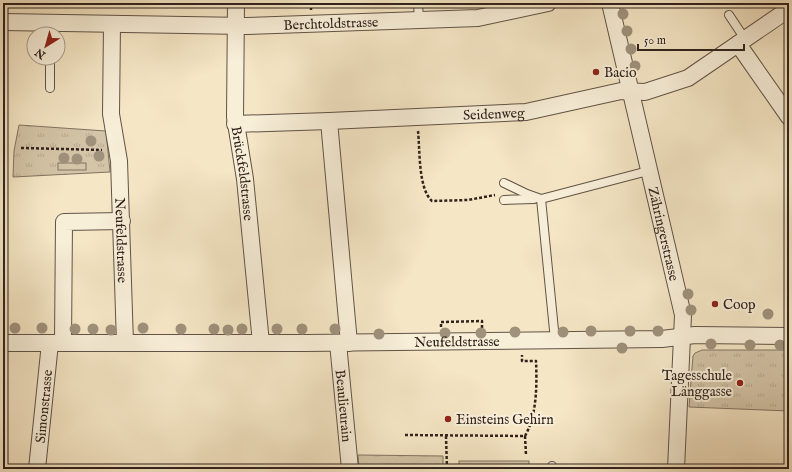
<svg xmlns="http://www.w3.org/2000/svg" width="792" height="472" font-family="'IM FELL English',serif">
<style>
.grass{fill:url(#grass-tufts);stroke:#827462}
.pitch{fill:#d4c5a8;stroke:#827462}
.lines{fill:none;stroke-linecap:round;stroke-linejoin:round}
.lane-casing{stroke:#615347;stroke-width:10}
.street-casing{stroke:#615347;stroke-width:18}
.path{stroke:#30221d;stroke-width:2.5;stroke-dasharray:3 2;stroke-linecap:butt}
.lane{stroke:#f8efd9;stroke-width:8}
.street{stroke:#f8efd9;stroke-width:16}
.tree{fill:#9f917c}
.poi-dot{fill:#8f2418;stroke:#f8efd9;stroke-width:1.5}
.labels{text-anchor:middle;stroke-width:4;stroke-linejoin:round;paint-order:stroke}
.street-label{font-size:14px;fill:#30221d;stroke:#f8efd9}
.poi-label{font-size:14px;fill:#30221d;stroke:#f8efd9;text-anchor:start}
</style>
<defs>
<pattern id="grass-tufts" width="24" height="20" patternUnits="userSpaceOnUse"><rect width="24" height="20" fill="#d4c5a8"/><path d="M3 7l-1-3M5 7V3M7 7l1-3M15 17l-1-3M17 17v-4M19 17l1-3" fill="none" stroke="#b6a990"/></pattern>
</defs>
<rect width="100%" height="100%" fill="#f5e6c5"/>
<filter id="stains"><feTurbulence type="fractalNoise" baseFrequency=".005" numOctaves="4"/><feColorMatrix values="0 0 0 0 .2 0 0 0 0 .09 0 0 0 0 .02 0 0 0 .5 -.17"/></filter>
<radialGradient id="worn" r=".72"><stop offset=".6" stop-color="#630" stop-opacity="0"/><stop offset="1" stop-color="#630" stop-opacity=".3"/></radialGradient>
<!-- grass -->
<g class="grass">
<polygon points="19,125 106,131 110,172 13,177 14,151"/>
<polygon points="702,350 789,350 789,411 689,407 693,356 695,353"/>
<polygon points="358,455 443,456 443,469 359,469"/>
</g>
<!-- pitch -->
<g class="pitch">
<rect x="58" y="163" width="28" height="7"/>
<rect x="459" y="461" width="70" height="8"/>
</g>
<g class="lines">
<defs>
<g id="lane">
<polyline points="418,3 419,20"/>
<polyline points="729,15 745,39"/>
<polyline points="51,34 51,23"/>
<polyline points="50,88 50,58"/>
<polyline points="504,183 527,194 541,199"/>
<polyline points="504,200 534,199"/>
<polyline points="555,340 541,199 648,171"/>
<polyline points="552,469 552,466"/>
</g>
<g id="street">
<path id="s1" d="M236 3 235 117 245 179 261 343"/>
<path id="s2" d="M610 3 683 315 676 469"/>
<path id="s3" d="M3 22 246 26 478 18 548 3"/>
<path id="s4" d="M112 24 111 114 119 161 125 343"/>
<polyline points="738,44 789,117"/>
<polyline points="329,121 349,343"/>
<path id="s5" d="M235 124 329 121 526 112 621 91 645 92 688 78 789 9"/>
<polyline points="63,342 64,222 122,221"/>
<path id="s6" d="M3 343H306L662 339 695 335 789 336"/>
<path id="s7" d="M338 343 350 469"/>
<path id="s8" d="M37 469 50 343"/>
</g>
</defs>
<!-- lane casing -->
<use href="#lane" class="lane-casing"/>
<!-- street casing -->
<use href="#street" class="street-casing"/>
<!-- path -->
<g class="path">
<polyline points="311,3 311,10"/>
<path d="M418 131C420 149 418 189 432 201L468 200 495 195"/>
<polyline points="21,148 102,150"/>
<polyline points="441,327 441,322 482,321 482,328"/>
<path d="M405 435 525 436C537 415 537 385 536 361H522V355"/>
<polyline points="446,436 447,469"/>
<polyline points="525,436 526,455"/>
</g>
<!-- lane -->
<use href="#lane" class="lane"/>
<!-- street -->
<use href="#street" class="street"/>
</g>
<!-- trees -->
<g class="tree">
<circle cx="623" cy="14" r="5.5"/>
<circle cx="627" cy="31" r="5.5"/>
<circle cx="631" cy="49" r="5.5"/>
<circle cx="635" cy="66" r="5.5"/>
<circle cx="91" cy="141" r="5.5"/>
<circle cx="99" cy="156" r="5.5"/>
<circle cx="64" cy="158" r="5.5"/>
<circle cx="77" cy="159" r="5.5"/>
<circle cx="688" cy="294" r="5.5"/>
<circle cx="691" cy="310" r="5.5"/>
<circle cx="768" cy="314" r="5.5"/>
<circle cx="15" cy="328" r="5.5"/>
<circle cx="42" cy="328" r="5.5"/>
<circle cx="143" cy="328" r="5.5"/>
<circle cx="75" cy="329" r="5.5"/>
<circle cx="93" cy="329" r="5.5"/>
<circle cx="181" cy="329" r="5.5"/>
<circle cx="214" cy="329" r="5.5"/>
<circle cx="242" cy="329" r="5.5"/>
<circle cx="277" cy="329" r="5.5"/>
<circle cx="302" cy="329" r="5.5"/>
<circle cx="335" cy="329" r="5.5"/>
<circle cx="111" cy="330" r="5.5"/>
<circle cx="228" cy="330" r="5.5"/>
<circle cx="591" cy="331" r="5.5"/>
<circle cx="630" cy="331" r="5.5"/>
<circle cx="658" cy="331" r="5.5"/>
<circle cx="515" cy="332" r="5.5"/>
<circle cx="563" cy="332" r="5.5"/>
<circle cx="445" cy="333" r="5.5"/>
<circle cx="481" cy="333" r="5.5"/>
<circle cx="379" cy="334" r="5.5"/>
<circle cx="711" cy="344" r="5.5"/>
<circle cx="750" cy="345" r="5.5"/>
<circle cx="780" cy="345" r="5.5"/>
<circle cx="622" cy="348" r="5.5"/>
</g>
<!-- markers -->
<g class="poi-dot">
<circle cx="596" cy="72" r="4"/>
<circle cx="715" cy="304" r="4"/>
<circle cx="740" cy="383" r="4"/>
<circle cx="448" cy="419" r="4"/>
</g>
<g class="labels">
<!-- street labels -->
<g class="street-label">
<text dy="5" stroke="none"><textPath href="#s3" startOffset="328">Berchtoldstrasse</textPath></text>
<text dy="5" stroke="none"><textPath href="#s5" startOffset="259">Seidenweg</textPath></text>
<text dy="5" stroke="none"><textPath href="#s1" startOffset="171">Brückfeldstrasse</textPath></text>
<text dy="5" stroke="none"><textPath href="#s2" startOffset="237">Zähringerstrasse</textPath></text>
<text dy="5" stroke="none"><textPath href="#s4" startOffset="217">Neufeldstrasse</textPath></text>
<text dy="5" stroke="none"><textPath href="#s6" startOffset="454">Neufeldstrasse</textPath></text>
<text dy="5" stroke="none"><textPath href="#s8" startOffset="63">Simonstrasse</textPath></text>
<text dy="5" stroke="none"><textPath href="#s7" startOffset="63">Beaulieurain</textPath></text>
</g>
<!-- poi labels -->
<g class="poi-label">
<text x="604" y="77">Bacio</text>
<text x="723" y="309">Coop</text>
<text x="732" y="380" text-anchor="end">Tagesschule<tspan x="732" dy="16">Länggasse</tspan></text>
<text x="456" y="424">Einsteins Gehirn</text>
</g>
</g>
<!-- margin -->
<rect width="792" height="472" fill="none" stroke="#f5e6c5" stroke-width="16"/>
<rect x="4" y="4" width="784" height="464" fill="none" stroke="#30221d" stroke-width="2"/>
<rect x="8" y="8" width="776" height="456" fill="none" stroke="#30221d"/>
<!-- north arrow -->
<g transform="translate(46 46) rotate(217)"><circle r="19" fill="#f8efd9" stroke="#a89d8e"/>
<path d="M0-3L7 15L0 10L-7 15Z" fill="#8f2418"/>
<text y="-6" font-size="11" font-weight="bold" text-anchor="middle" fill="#30221d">N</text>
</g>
<!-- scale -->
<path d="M638 44v6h106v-6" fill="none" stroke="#30221d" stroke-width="2"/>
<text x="644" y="44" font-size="12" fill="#30221d" stroke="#f8efd9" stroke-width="3" paint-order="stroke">50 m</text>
<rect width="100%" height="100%" filter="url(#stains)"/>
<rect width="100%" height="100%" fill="url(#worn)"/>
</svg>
